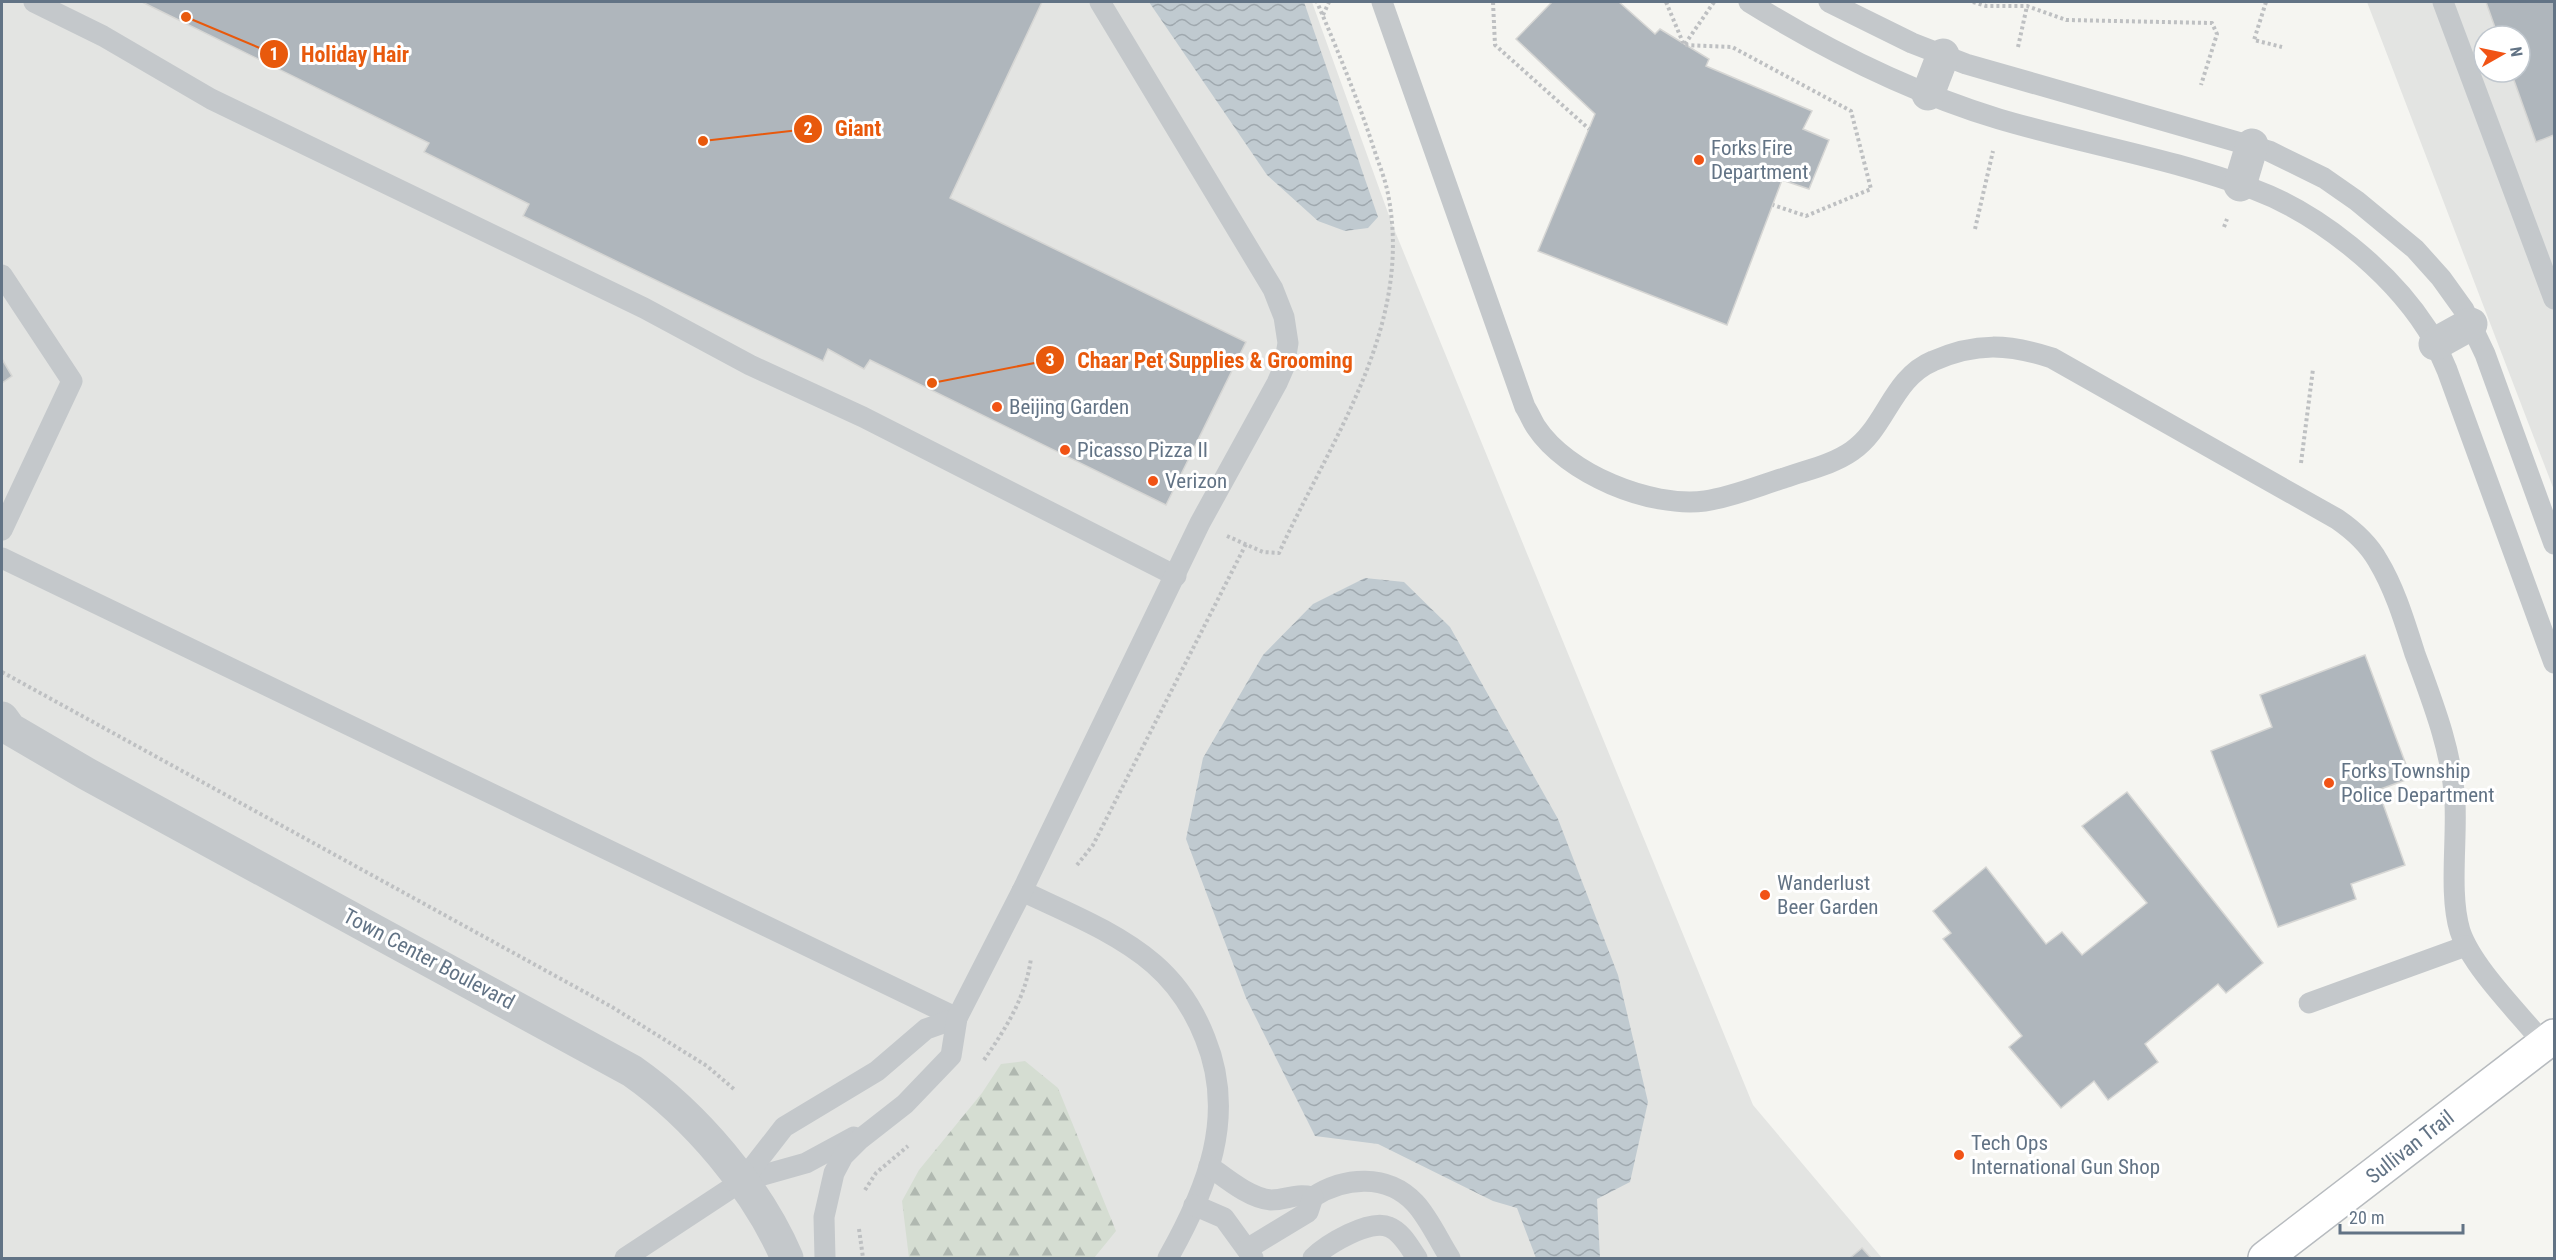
<svg xmlns="http://www.w3.org/2000/svg" width="2556" height="1260" font-family="'Roboto Condensed',sans-serif">
<style>
.built{fill:#e3e4e2;fill-rule:evenodd}
.forest{fill:url(#forest-firs)}
.water{fill:url(#water-waves)}
.building{fill:#afb6bc;stroke:#d6d6d4;stroke-width:1.5}
.lines{fill:none;stroke-linecap:round;stroke-linejoin:round}
.primary-casing{stroke:#b7bbbf;stroke-width:36}
.path{stroke:#bec0c2;stroke-width:4;stroke-dasharray:3 3;stroke-linecap:butt}
.service{stroke:#c4c8cb;stroke-width:21}
.minor{stroke:#c4c8cb;stroke-width:33}
.primary{stroke:#fff;stroke-width:33}
.poi-dot{fill:#f15315;stroke:#fff;stroke-width:2}
.labels{text-anchor:middle;stroke-width:6;stroke-linejoin:round;paint-order:stroke}
.poi-label{font-size:21px;fill:#627385;stroke:#fff;text-anchor:start}
.street-label{font-size:21px;fill:#627385;stroke:#fff}
.leader{fill:none;stroke:#e8590c;stroke-width:2}
.callout-dot{fill:#e8590c;stroke:#fff;stroke-width:2}
.mark-label{font-size:18px;text-anchor:middle;font-weight:bold;fill:#fff}
.callout-label{font-size:22px;text-anchor:middle;font-weight:bold;fill:#e8590c;stroke:#fff;stroke-width:6;stroke-linejoin:round;paint-order:stroke}
</style>
<defs>
<pattern id="forest-firs" width="22" height="20" patternUnits="userSpaceOnUse" patternTransform="scale(1.5)"><rect width="22" height="20" fill="#d5ddd2"/><path d="M5 1l3.5 6h-7zM16 11l3.5 6h-7z" fill="#b0b8b0"/></pattern>
<pattern id="water-waves" width="16" height="10" patternUnits="userSpaceOnUse" patternTransform="scale(1.5)"><rect width="16" height="10" fill="#c0cad0"/><path d="M0 5q4-4 8 0t8 0" fill="none" stroke="#9fa8ae"/></pattern>
</defs>
<rect width="100%" height="100%" fill="#f5f5f1"/>
<!-- built -->
<g class="built">
<polygon points="2,2 1312,2 1392,224 1753,1105 1882,1258 2,1258"/>
<path d="M2367 2H2554V490ZM2484 36H2520V72H2484Z"/>
</g>
<!-- forest -->
<polygon class="forest" points="1025,1061 1058,1088 1116,1231 1094,1258 909,1258 902,1201 919,1170 982,1093 1001,1064"/>
<!-- water -->
<g class="water">
<polygon points="1149,2 1304,2 1378,217 1368,228 1345,231 1318,221 1267,175"/>
<polygon points="1365,578 1404,582 1450,627 1558,819 1618,975 1648,1102 1630,1182 1597,1199 1600,1258 1536,1258 1517,1208 1493,1201 1378,1144 1315,1136 1246,998 1186,839 1203,758 1263,655 1313,604"/>
</g>
<!-- building -->
<g class="building">
<polygon points="142,2 1042,2 950,198 1246,342 1166,505 870,360 864,369 828,349 823,361 523,216 529,204 424,152 429,143"/>
<polygon points="1552,2 1619,2 1655,34 1660,29 1709,59 1706,66 1812,111 1803,129 1829,140 1809,189 1782,180 1727,325 1538,251 1595,114 1516,39"/>
<polygon points="2486,2 2554,2 2554,135 2536,142 2511,72 2520,72 2520,36 2498,36"/>
<polygon points="2,359 12,376 2,383"/>
<polygon points="2365,655 2411,778 2378,790 2405,865 2351,884 2356,899 2278,927 2211,751 2272,727 2260,695"/>
<polygon points="2127,792 2263,963 2226,993 2218,984 2145,1044 2158,1062 2108,1100 2094,1081 2061,1108 2009,1047 2022,1036 1943,939 1951,933 1933,911 1986,867 2046,944 2062,932 2082,955 2147,903 2082,826"/>
<polygon points="1862,1248 1871,1258 1850,1258"/>
</g>
<g class="lines">
<defs>
<polyline id="primary" points="2265,1258 2554,1036"/>
</defs>
<!-- primary casing -->
<use href="#primary" class="primary-casing"/>
<!-- path -->
<g class="path">
<polyline points="1493,2 1495,45 1589,129"/>
<polyline points="1666,2 1684,45 1732,47 1851,111 1871,189 1806,216 1773,205"/>
<polyline points="1973,2 1986,6 2027,6 2066,20 2212,23 2217,34 2201,85"/>
<polyline points="2266,2 2254,40 2282,47"/>
<polyline points="1323,15 1329,2"/>
<polyline points="1685,44 1714,2"/>
<polyline points="2018,47 2027,6"/>
<polyline points="2224,227 2227,219"/>
<polyline points="1975,229 1993,151"/>
<polyline points="2301,463 2313,369"/>
<path d="M1227 536 1263 552 1279 553C1331 439 1414 326 1388 194 1385 178 1378 162 1373 146 1357 97 1337 49 1317 2"/>
<polyline points="2,672 612,1007 707,1066 735,1090"/>
<polyline points="1077,865 1093,845 1246,544"/>
<path d="M984 1060C1006 1028 1026 997 1031 958"/>
<polyline points="865,1190 876,1173 908,1146"/>
<polyline points="859,1229 863,1258"/>
</g>
<!-- service -->
<g class="service">
<polyline points="34,2 103,36 211,99 644,308 750,365 863,417 1176,576"/>
<path d="M1382 2 1525 407C1529 413 1532 421 1536 427 1567 474 1650 508 1705 501 1732 497 1758 486 1784 478 1806 470 1832 465 1852 451 1886 428 1892 378 1933 361 1976 342 2009 344 2052 358L2337 519C2353 530 2368 543 2378 561 2395 589 2405 623 2415 654 2433 703 2452 751 2455 803 2457 842 2449 895 2460 931 2472 967 2519 1013 2544 1044"/>
<path d="M1749 2C1828 51 1910 92 1999 119 2083 144 2171 158 2253 189 2318 213 2389 270 2427 329 2435 342 2441 356 2447 370L2554 663"/>
<polyline points="1829,2 1912,43 1966,64 2269,151 2324,178 2357,201 2415,249 2441,278 2464,310 2485,354 2554,544"/>
<polyline points="2443,2 2554,299"/>
<polyline points="2,275 72,381 2,530"/>
<polyline points="2,558 957,1018"/>
<path d="M1022 891C1066 912 1117 932 1154 964 1177 984 1194 1010 1205 1038 1237 1116 1207 1189 1168 1258"/>
<polyline points="2309,1003 2466,946"/>
<path d="M1209 1166C1226 1178 1249 1198 1271 1200 1288 1200 1293 1193 1313 1197 1344 1177 1387 1173 1415 1203 1429 1218 1439 1241 1450 1258"/>
<polyline points="742,1181 806,1163 854,1137"/>
<polyline points="1194,1205 1224,1218 1253,1258"/>
<polyline points="1247,1249 1308,1212 1313,1197"/>
<polyline points="625,1258 742,1181 784,1127 877,1071 926,1029 957,1018"/>
<polyline points="825,1258 824,1217 834,1173 843,1156 859,1140 905,1104 951,1056 957,1018 1022,891 1200,523 1277,383 1284,367 1288,343 1284,317 1273,289 1100,2"/>
<path d="M1313 1258C1326 1245 1370 1218 1389 1227 1402 1232 1410 1248 1417 1258"/>
</g>
<!-- minor -->
<g class="minor">
<polyline points="1928,94 1943,55"/>
<polyline points="2240,185 2252,145"/>
<polyline points="2435,344 2471,324"/>
<path d="M2 718 10 729 87 774 632 1071C695 1115 757 1188 787 1258"/>
</g>
<!-- primary -->
<use href="#primary" class="primary"/>
</g>
<!-- markers -->
<g class="poi-dot">
<circle cx="1699" cy="160" r="6"/>
<circle cx="997" cy="407" r="6"/>
<circle cx="1065" cy="450" r="6"/>
<circle cx="1153" cy="481" r="6"/>
<circle cx="2329" cy="783" r="6"/>
<circle cx="1765" cy="895" r="6"/>
<circle cx="1959" cy="1155" r="6"/>
</g>
<g class="labels">
<!-- poi labels -->
<g class="poi-label">
<text x="1711" y="155">Forks Fire<tspan x="1711" dy="24">Department</tspan></text>
<text x="1009" y="414">Beijing Garden</text>
<text x="1077" y="457">Picasso Pizza II</text>
<text x="1165" y="488">Verizon</text>
<text x="2341" y="778">Forks Township<tspan x="2341" dy="24">Police Department</tspan></text>
<text x="1777" y="890">Wanderlust<tspan x="1777" dy="24">Beer Garden</tspan></text>
<text x="1971" y="1150">Tech Ops<tspan x="1971" dy="24">International Gun Shop</tspan></text>
</g>
<!-- street labels -->
<g class="street-label">
<text transform="translate(429 959) rotate(28)" y="7">Town Center Boulevard</text>
<text transform="translate(2410 1147) rotate(-38)" y="7">Sullivan Trail</text>
</g>
</g>
<!-- callouts -->
<path class="leader" d="M186 17L274 54M703 141L808 129M932 383L1050 360"/>
<g class="callout-dot">
<circle cx="186" cy="17" r="6"/>
<circle cx="703" cy="141" r="6"/>
<circle cx="932" cy="383" r="6"/>
<circle cx="274" cy="54" r="15"/>
<circle cx="808" cy="129" r="15"/>
<circle cx="1050" cy="360" r="15"/>
</g>
<g class="mark-label">
<text x="274" y="60">1</text>
<text x="808" y="135">2</text>
<text x="1050" y="366">3</text>
</g>
<g class="callout-label">
<text x="355" y="62">Holiday Hair</text>
<text x="858" y="136">Giant</text>
<text x="1215" y="368">Chaar Pet Supplies &amp; Grooming</text>
</g>
<!-- border -->
<rect width="2556" height="1260" fill="none" stroke="#627385" stroke-width="6"/>
<!-- north arrow -->
<g transform="translate(2502 54) rotate(81)"><circle r="28" fill="#ffffff" stroke="#c0c7ce" stroke-width="1.5"/>
<path d="M0-4.5L10 22L0 15L-10 22Z" fill="#f15315"/>
<text y="-9" font-size="16" font-weight="bold" text-anchor="middle" fill="#627385">N</text>
</g>
<!-- scale -->
<path d="M2340 1224v9h123v-9" fill="none" stroke="#627385" stroke-width="3"/>
<text x="2349" y="1224" font-size="18" fill="#627385" stroke="#ffffff" stroke-width="4.5" paint-order="stroke">20 m</text>
</svg>
